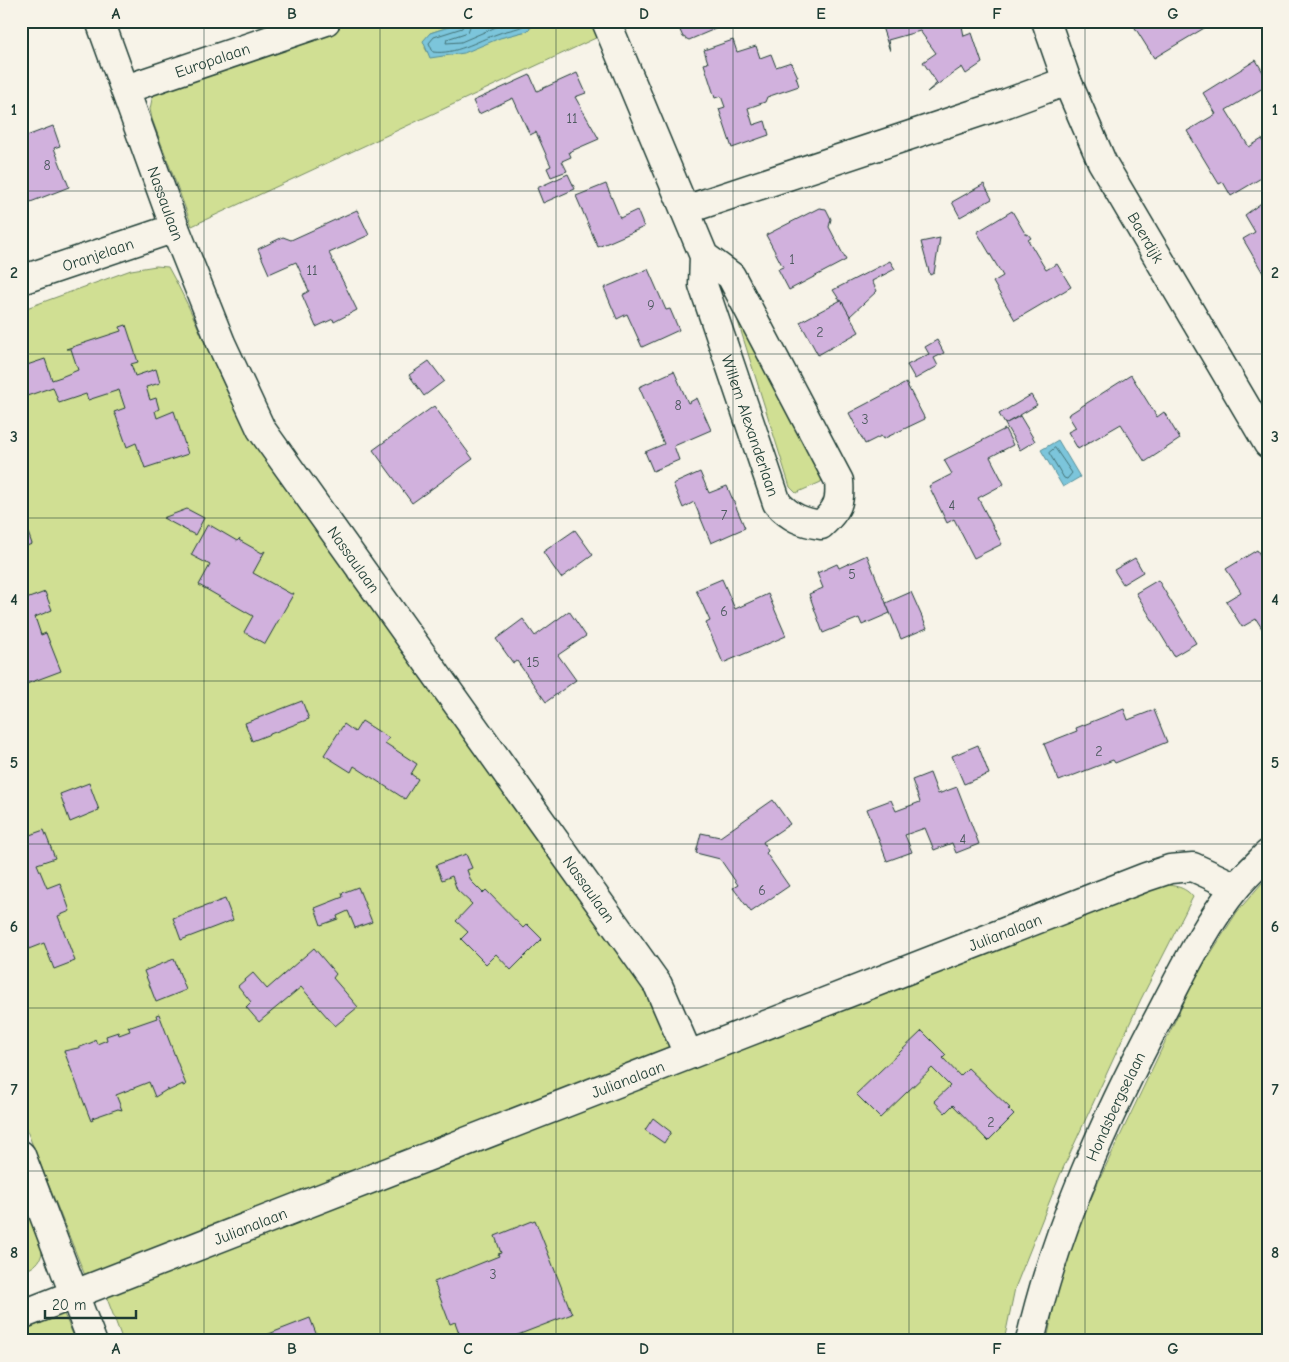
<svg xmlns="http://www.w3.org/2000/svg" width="1289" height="1362" font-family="'Comic Neue',sans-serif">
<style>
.green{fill:#d0df93;stroke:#788e64}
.water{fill:#7bc5db;stroke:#568f98}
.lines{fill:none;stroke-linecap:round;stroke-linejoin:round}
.shore{stroke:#447377;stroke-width:1}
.building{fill:#d1b1dd;stroke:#1f3d34}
.street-casing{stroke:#1f3d34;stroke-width:31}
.secondary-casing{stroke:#1f3d34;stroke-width:31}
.street{stroke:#f7f3e8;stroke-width:28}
.secondary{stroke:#f7f3e8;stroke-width:28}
.grid{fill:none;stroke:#1f3d34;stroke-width:1;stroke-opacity:0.55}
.labels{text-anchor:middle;stroke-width:4;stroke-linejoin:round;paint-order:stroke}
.number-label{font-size:14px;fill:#4c5a5e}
.street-label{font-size:16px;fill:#1f3d34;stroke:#f7f3e8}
.neatline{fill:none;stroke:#1f3d34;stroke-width:2}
.grid-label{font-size:16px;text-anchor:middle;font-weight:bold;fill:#1f3d34}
</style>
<rect width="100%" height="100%" fill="#f7f3e8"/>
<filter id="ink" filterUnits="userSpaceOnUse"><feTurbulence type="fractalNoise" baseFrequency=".02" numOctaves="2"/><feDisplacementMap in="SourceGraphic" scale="10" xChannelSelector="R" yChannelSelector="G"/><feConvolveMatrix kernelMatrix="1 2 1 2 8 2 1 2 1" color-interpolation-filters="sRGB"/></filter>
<g filter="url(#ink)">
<!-- green -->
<g class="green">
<polygon points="353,21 467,21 430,33 425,48 428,53 527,31 538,21 593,21 600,36 192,226 152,119 150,109 153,94 179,80"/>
<path d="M156 266 168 267C196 316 214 369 241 419 264 461 295 501 325 538L687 1049 86 1278 21 1116V310L131 270Z"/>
<polygon points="729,293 823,472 821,482 796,493 790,487"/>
<polygon points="1268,876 1268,1341 1047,1341 1058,1284 1078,1228 1101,1176 1197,975 1237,912"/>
<path d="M1153 885C1168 885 1183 884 1193 897L1141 999 1060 1175 1015 1288 1004 1341H123L105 1293Z"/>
<path d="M21 1189 42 1250C42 1263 33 1267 21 1273Z"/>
<polygon points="63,1312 76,1341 21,1341 21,1321"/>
</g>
<!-- water -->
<g class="water">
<polygon points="467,21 538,21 527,31 500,38 464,53 430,58 423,41 430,33"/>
<polygon points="1058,440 1080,477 1063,487 1041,450"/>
</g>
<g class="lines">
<!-- shore -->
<g class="shore">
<path d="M465 21 462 28 434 37 429 43 433 52C455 55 477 41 497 34 509 29 521 30 530 21"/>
<polyline points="472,21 468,32 447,39 446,43 461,42 496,27 519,21"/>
<polygon points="1055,448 1072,473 1067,479 1064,478 1049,453"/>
</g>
</g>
<!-- building -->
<g class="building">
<polygon points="680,21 729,21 729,23 689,40 683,37 678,26"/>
<polygon points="880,21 938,21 940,25 949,21 961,21 964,36 972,33 982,63 966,74 962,67 927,92 937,83 923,62 936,53 920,31 888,40 890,51"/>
<polygon points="1135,21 1216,21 1154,58 1132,23"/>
<polygon points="733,40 737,52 756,46 760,58 771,54 776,67 791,62 798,77 796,77 799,86 767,97 765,102 748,108 753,125 765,121 769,135 732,148 719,109 725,107 721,96 715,98 704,64 708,63 704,50"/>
<polygon points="1256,60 1268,81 1268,85 1226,110 1249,147 1262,139 1268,148 1268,174 1231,196 1223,182 1219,184 1187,131 1216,114 1203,93"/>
<polygon points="577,73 586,93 575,97 599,139 569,152 571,157 562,161 567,171 551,177 547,168 551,166 536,132 530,135 513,98 479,114 473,101 530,75 537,91"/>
<polygon points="53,126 60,146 54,148 69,187 28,203 21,185 21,130 24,137"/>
<polygon points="568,174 575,189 543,203 537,188"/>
<polygon points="606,184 620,218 637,210 644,227 598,247 576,196"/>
<polygon points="984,184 992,199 960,217 952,202"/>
<polygon points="1268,198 1268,285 1263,273 1243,239 1255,232 1245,215"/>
<polygon points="819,208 826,209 831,219 829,227 846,260 789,290 778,269 783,267 766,235"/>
<polygon points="357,210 369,235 329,253 357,310 334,322 333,319 316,327 302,295 309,291 296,262 269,274 258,249 283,237 291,240"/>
<polygon points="1012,211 1026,235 1028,234 1031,238 1028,240 1046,270 1057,264 1071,287 1015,320 993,282 1003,276 977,232"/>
<polygon points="940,238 934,273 930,275 921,242"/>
<polygon points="890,261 895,269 872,281 877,291 850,316 833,290"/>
<polygon points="648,269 666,310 670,309 679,330 642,347 627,314 617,319 604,288"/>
<polygon points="841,300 859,332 818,355 800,322"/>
<polygon points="126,325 138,362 131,364 135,376 156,369 160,383 146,387 150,400 156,398 159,409 155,411 157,418 174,411 188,454 145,468 136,443 127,447 116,416 114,412 125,408 119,390 88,400 86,394 59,403 53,387 21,398 21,367 45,359 52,380 61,377 78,370 71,349 66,349 121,331 120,327"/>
<polygon points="937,340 944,353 934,358 938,366 915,379 907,365 929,354 925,347"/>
<polygon points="429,361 444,381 424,396 409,375"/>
<polygon points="674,371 688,403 697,398 711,430 674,446 679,460 653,471 645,452 664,444 639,387"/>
<polygon points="1131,375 1157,417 1164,412 1180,439 1145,462 1121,424 1078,449 1068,432 1076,428 1068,415"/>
<polygon points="906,383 925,419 883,439 881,436 865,444 849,413"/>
<polygon points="1031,395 1037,405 1005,424 999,414"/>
<polygon points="434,406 473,459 412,503 373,450"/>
<polygon points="1020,416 1035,441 1020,450 1005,424"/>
<polygon points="1005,429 1013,445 990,457 1004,484 978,498 1002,544 974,558 954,519 947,523 929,486 952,474 944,460"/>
<polygon points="700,472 709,493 727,486 745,528 711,543 694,502 683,508 673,484"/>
<polygon points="187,509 204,518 195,535 163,518"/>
<polygon points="24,521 32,544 21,548 21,522"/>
<polygon points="208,524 237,541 240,538 239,540 262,553 265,551 253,573 291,594 294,593 265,644 244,632 253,616 199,585 210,565 191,555"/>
<polygon points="575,530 593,555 561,578 543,552"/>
<polygon points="1257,550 1268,568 1268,638 1256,619 1242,627 1226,601 1241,592 1226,569"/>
<polygon points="867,555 890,613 862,625 859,618 823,633 809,594 823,588 817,573 837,564 839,568"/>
<polygon points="1135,558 1143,572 1123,584 1114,570"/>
<polygon points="722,579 735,609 768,594 786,636 723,663 706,623 710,621 696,590"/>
<polygon points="1158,580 1196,643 1174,656 1136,593"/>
<polygon points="45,592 52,610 35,617 41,635 46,633 61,671 21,686 21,601"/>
<polygon points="911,592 927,628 901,639 886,603"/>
<polygon points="569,611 586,636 558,655 576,680 546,702 517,661 513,663 496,639 523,619 535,636"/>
<polygon points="302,701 309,719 252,741 245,723"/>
<polygon points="1124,709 1128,720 1154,710 1167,742 1115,763 1113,760 1059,781 1044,744 1077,731 1076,728"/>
<polygon points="362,721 389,738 385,743 417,764 411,774 418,779 405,799 354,766 351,772 324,755 344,724 355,732"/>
<polygon points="978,745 989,774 964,784 952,756"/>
<polygon points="930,773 938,794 957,787 979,844 956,853 952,843 934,850 925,828 905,835 912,852 887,861 867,809 891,800 896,811 920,802 912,780"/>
<polygon points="89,783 99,810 70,822 60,794"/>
<polygon points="773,800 790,824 763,842 768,851 766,853 789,886 751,912 733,888 738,885 720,859 696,853 701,833 720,837"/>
<polygon points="44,830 55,858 37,864 47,888 60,883 70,911 58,916 75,961 54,969 44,943 21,952 21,838"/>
<polygon points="466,854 472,868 467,870 471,881 483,893 486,890 523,928 527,924 542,939 511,970 496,954 486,964 461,939 468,932 456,921 472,904 457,890 452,876 442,880 436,865"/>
<polygon points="358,887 372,922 355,928 348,911 337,916 338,919 321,925 315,908 343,897 342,893"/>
<polygon points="225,899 233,920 181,940 173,918"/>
<polygon points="314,948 336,974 333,978 358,1007 335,1026 301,987 259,1022 246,1007 251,1002 238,986 253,973 267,989"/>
<polygon points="174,959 186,990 156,1002 144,971"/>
<polygon points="159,1014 186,1085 183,1086 183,1084 168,1091 168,1089 155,1097 149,1082 116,1095 122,1110 118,1109 92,1118 93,1120 91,1121 64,1051 78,1048 93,1042 95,1039 97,1044 107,1040 106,1036 118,1032 119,1035 130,1031 128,1026 131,1027 157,1018 156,1015"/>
<polygon points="922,1031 946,1055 943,1058 960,1076 968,1068 1010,1108 1008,1109 1014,1115 988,1141 953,1105 945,1113 934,1101 950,1086 932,1068 880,1118 856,1094"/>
<polygon points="653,1118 671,1132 664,1143 645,1130"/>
<polygon points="535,1220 572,1314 502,1341 462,1341 455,1322 450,1324 434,1282 499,1256 498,1254 501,1253 495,1236"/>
<polygon points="310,1318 319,1341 262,1341 261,1337"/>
</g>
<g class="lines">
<defs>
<g id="street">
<path id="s1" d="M100 21 175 228 221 343 261 429 658 985 688 1054"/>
<path id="s2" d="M606 21 704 256 703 285 777 503C791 518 802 522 821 525 837 510 841 503 839 481L731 276 704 256"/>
<path id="s3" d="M1046 21 1067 81 1102 162 1268 444"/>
<path id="s4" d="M126 89 326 21"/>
<polyline points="685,210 1007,103 1067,81"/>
<path id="s5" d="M21 280 175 228"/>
<polyline points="21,1155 92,1341"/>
<path id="s6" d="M21 1315 1146 877 1170 869 1193 867 1236 887"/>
</g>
<g id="secondary">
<path id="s7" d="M1030 1341C1056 1228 1105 1119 1159 1017 1182 973 1205 925 1236 887 1246 875 1257 865 1268 854"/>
</g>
</defs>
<!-- street casing -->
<use href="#street" class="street-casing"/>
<!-- secondary casing -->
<use href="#secondary" class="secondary-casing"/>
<!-- street -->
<use href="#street" class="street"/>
<!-- secondary -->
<use href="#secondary" class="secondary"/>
</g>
</g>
<!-- grid -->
<path class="grid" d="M204 21V1341M380 21V1341M556 21V1341M733 21V1341M909 21V1341M1085 21V1341M21 191H1268M21 354H1268M21 518H1268M21 681H1268M21 844H1268M21 1008H1268M21 1171H1268"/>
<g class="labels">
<!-- number labels -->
<g class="number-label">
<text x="572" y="123">11</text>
<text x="47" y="170">8</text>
<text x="792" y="264">1</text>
<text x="312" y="275">11</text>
<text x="651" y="310">9</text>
<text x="820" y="337">2</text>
<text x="678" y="410">8</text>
<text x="865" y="424">3</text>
<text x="952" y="510">4</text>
<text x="724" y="520">7</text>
<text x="852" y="579">5</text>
<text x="724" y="616">6</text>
<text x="533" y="667">15</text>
<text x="1099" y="756">2</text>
<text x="963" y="844">4</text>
<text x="762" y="895">6</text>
<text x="991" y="1127">2</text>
<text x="493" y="1279">3</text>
</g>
<!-- street labels -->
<g class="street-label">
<text dy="6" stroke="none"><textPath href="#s4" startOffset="91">Europalaan</textPath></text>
<text dy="6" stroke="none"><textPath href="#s1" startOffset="194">Nassaulaan</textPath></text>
<text dy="6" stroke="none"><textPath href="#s3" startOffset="239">Baerdijk</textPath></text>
<text dy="6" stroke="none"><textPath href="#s5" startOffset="81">Oranjelaan</textPath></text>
<text dy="6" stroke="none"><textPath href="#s2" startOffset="432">Willem Alexanderlaan</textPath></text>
<text dy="6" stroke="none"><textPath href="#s1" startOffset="599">Nassaulaan</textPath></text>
<text dy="6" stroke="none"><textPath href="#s1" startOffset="1004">Nassaulaan</textPath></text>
<text dy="6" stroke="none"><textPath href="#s6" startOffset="1056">Julianalaan</textPath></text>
<text dy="6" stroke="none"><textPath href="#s6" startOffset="651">Julianalaan</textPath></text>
<text dy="6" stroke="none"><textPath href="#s7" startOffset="250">Hondsbergselaan</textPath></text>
<text dy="6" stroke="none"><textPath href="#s6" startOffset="246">Julianalaan</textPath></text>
</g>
</g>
<!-- margin -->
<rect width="1289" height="1362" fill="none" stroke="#f7f3e8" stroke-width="55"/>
<!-- scale -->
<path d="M45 1310v8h91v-8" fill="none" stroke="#1f3d34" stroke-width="2.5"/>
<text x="52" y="1310" font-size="15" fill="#1f3d34" stroke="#f7f3e8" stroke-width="4" paint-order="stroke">20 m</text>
<rect x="28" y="28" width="1234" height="1306" class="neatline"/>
<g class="grid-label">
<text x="116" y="19">A</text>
<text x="292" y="19">B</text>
<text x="468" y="19">C</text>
<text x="644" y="19">D</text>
<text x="821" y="19">E</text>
<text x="997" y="19">F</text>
<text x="1173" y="19">G</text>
<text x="14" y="115">1</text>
<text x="1275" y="115">1</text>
<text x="14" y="278">2</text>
<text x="1275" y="278">2</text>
<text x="14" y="442">3</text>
<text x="1275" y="442">3</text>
<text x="14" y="605">4</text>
<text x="1275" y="605">4</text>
<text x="14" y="768">5</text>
<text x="1275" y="768">5</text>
<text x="14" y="932">6</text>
<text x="1275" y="932">6</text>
<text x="14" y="1095">7</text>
<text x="1275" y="1095">7</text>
<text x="14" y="1258">8</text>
<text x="1275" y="1258">8</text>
<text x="116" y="1354">A</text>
<text x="292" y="1354">B</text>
<text x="468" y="1354">C</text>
<text x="644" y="1354">D</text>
<text x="821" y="1354">E</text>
<text x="997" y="1354">F</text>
<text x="1173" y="1354">G</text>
</g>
</svg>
